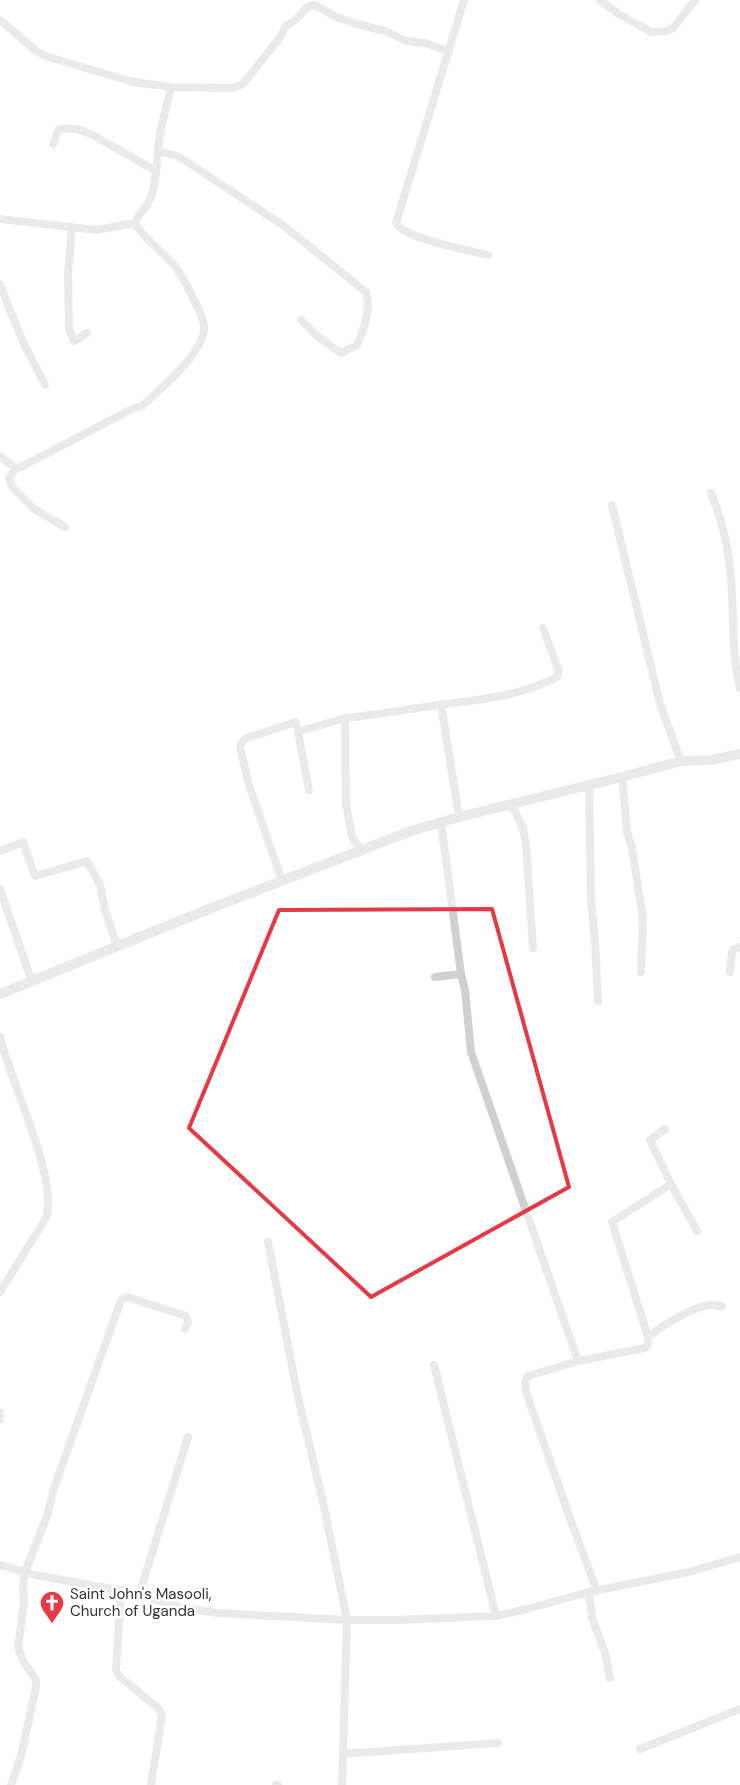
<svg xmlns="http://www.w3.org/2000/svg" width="740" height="1785" font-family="'DM Sans',sans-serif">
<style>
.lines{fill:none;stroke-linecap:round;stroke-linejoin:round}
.minor{stroke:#d0d0d0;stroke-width:8}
.tertiary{stroke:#d0d0d0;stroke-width:10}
.marked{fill:none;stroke:#e63946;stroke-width:4;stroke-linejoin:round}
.labels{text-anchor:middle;stroke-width:5;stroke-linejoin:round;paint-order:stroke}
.poi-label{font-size:15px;fill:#333;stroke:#fff;text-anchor:start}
</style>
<rect width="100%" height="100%" fill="#fff"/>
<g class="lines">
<!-- minor -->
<g class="minor">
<path d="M464 0 396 223C403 238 470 251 488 255"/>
<polyline points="600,0 620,15 652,32 666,31 673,28 695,0"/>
<polyline points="0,20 35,50 45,56 133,82 171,87 232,88 243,84 281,36 286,26 297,19 307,7 315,5 336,17 357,24 385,31 406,41 426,43 449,52"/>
<polyline points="53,144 59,129 77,129 91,134 156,171"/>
<path d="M158 151 177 156 186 161 284 226 366 292C371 308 364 330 357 345L341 353 317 336 301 320"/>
<polyline points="0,219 96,230 135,223"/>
<polyline points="72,227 68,274 69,329 74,341 87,333"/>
<polyline points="0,285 22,340 45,385"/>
<path d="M0 456 15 468 21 467 132 409 142 406C159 390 206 352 204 326 203 315 196 304 191 294 186 284 181 273 174 265 161 251 144 239 135 223 137 214 149 207 152 194 157 176 157 158 159 140 162 122 167 104 171 87"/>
<polyline points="15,468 9,479 12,487 34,509 65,527"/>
<path d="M711 493C722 520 729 549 731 578 734 615 731 652 740 688"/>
<polyline points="612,505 660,704 681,761"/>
<polyline points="441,704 459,817"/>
<polyline points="622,777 627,831 632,848 643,919 641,972"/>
<polyline points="589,785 591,901 595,941 598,1001"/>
<polyline points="309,790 298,732 345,718"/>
<polyline points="511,804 523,828 526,845 533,948"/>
<polyline points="441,822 461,974 465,990 471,1052 578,1361"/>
<path d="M361 849 352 837 346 804 345 718C376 715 408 709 439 705 481 699 518 697 557 677L559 672 543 628"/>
<polyline points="0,851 23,842 35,876 87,861 100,885 105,910 117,946"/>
<polyline points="282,881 248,782 240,746 243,741 247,738 296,722 298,732"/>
<polyline points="0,889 32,982"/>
<polyline points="730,972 732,952 734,949 740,947"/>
<polyline points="435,977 461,974"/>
<path d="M0 1037C10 1081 59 1179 46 1218L0 1292"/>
<polyline points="665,1129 650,1140 671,1184 697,1231"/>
<polyline points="268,1242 298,1397 323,1502 347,1620 342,1785"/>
<path d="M648 1337C662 1326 693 1306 711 1305 714 1305 719 1306 722 1306"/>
<polyline points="434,1365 496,1616"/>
<polyline points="0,1413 0,1419"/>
<polyline points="0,1565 35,1575 124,1591 184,1608 217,1613 347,1620 396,1620 496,1616 527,1609 589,1592 689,1572 740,1557"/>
<polyline points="121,1590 116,1670 119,1676 158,1708 162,1715 151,1785"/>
<polyline points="597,1591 571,1521 526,1392 525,1382 528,1376 578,1361 645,1348 648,1345 648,1337 612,1222 671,1184"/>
<polyline points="589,1592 592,1618 605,1653 610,1678"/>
<polyline points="139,1595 188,1437"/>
<polyline points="640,1749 740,1709"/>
<polyline points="343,1754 498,1743"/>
<polyline points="11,1785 21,1756 36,1687 36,1680 22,1659 18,1647 24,1603 23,1587 25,1572 47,1516 54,1488 121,1300 127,1297 186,1316 188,1322 185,1329"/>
<polyline points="276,1785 278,1785"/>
</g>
<!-- tertiary -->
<polyline class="tertiary" points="0,994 204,911 411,831 459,817 622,777 681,761 711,760 740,754"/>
</g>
<!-- marked area -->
<path d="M0 0H740V1785H0ZM492 909 569 1187 371 1297 189 1128 279 910Z" fill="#fff" fill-opacity=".55" fill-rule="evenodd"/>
<path class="marked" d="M492 909 569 1187 371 1297 189 1128 279 910Z"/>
<!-- icons -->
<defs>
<symbol id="church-pin" viewBox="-11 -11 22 30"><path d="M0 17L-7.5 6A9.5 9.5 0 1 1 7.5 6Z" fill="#e63946" stroke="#fff"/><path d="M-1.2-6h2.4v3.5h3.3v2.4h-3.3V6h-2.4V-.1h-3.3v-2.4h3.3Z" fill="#fff"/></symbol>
</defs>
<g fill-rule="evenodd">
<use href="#church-pin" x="38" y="1589" width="28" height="38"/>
</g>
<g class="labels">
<!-- poi labels -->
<g class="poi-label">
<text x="70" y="1599">Saint John's Masooli,<tspan x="70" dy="17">Church of Uganda</tspan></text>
</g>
</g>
</svg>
